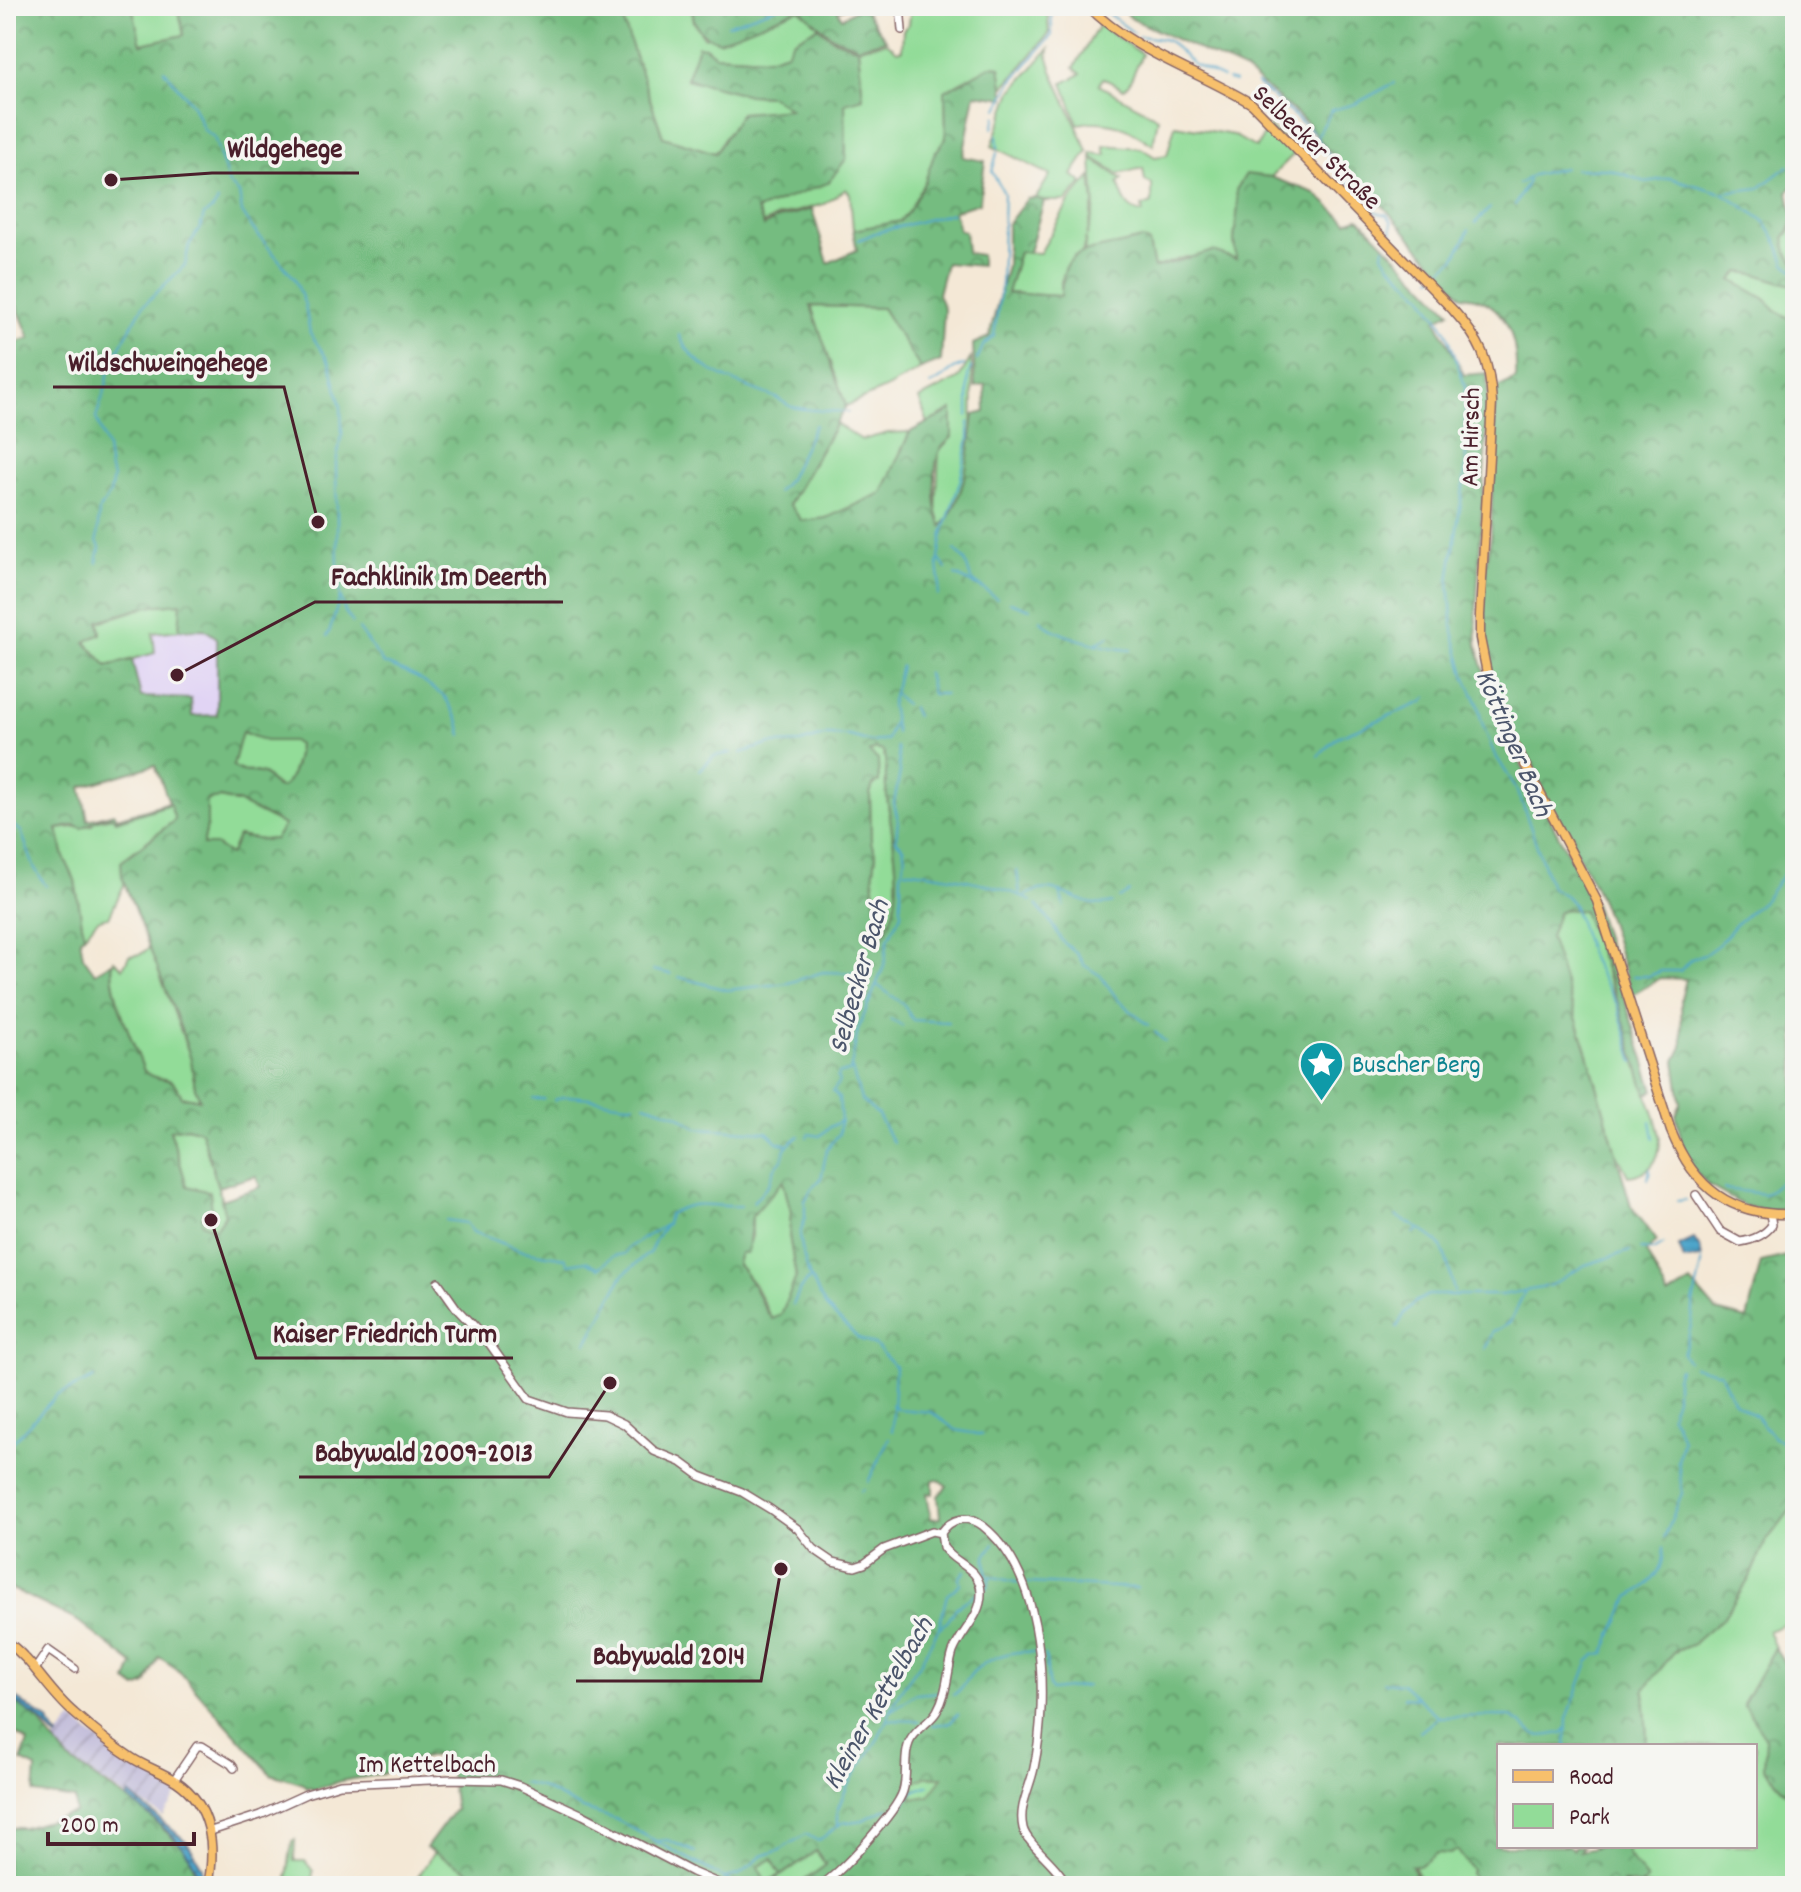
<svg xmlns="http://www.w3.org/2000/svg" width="1801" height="1892" font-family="Dekko,sans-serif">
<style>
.built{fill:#e1d4f4}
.industrial{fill:url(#industrial-furrows)}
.green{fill:#92dc98;stroke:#6e7e62;stroke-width:2}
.forest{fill:url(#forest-crowns);stroke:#606e56;stroke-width:2;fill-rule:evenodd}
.wetland{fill:url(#wetland-marsh);stroke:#6e7e62;stroke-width:2}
.water{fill:url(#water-rules);stroke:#4c627a;stroke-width:2}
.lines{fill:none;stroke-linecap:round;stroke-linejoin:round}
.stream{stroke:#4da5ca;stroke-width:2}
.minor-casing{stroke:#866567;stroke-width:10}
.major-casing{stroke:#866567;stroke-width:11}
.minor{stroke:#fff;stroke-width:7}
.major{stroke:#f7c06c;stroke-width:8}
.labels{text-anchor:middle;stroke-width:7;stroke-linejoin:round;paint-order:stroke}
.street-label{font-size:26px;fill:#4a1f2b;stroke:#f6f6f2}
.culture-label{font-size:26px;fill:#0d838f;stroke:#f6f6f2;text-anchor:start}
.water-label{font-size:28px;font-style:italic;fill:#4b556b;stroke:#f6f6f2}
.leader{fill:none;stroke:#4a1f2b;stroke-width:3}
.callout-dot{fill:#4a1f2b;stroke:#f6f6f2;stroke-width:3}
.callout-label{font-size:28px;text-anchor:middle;font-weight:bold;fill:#4a1f2b;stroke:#f6f6f2;stroke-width:7;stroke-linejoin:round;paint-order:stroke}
</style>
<defs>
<pattern id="industrial-furrows" width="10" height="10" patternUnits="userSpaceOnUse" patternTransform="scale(2)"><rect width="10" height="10" fill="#c5c0db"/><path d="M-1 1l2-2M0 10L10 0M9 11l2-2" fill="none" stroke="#aba5bc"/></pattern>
<pattern id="forest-crowns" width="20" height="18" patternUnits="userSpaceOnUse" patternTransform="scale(2)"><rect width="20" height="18" fill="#75bc80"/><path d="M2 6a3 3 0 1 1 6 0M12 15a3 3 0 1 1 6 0" fill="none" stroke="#629869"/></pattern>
<pattern id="wetland-marsh" width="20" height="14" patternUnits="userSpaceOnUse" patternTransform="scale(2)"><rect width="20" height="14" fill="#92dc98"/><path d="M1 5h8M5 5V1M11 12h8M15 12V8" fill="none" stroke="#7fbc83"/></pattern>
<pattern id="water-rules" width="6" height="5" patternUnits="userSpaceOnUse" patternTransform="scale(2)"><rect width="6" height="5" fill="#4da5ca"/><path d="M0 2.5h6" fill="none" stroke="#4286a4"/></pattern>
</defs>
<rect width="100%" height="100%" fill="#f6f6f2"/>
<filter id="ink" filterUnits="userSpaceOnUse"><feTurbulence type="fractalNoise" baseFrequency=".0125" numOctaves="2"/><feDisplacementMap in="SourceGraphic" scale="16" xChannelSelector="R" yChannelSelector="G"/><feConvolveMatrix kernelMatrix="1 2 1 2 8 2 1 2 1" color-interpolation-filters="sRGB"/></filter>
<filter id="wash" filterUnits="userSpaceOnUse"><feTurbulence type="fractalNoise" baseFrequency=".006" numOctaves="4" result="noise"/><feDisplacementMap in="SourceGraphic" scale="32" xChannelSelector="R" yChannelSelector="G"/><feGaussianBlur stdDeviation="1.8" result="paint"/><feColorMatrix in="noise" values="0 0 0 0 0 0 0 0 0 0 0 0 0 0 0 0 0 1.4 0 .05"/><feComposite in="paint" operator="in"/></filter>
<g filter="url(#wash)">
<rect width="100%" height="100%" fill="#f4e8d6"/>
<!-- built -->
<polygon class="built" points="204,629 217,638 218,715 192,716 191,699 140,697 132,660 155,653 153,633"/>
<!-- industrial -->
<polygon class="industrial" points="72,1719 119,1756 180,1790 163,1817 129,1794 127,1797 70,1760 54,1742"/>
<!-- green -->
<g class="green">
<polygon points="132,6 178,6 184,35 140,45"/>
<polygon points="618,6 691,6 694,22 704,37 799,9 818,25 818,27 793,41 787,52 768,58 715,55 705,47 686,78 749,95 771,96 792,110 741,113 715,153 663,137"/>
<polygon points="911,6 1047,6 1049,34 1003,88 1000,67 990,66 945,91 946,138 934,155 926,181 909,212 900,222 853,230 850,194 846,189 824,204 776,217 763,224 757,210 828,182 846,159 845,102 863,98 858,48 887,42 897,51 902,50 903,30 909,24"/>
<path d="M1099 25 1142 54 1129 84 1124 89 1103 78 1099 85 1158 118 1153 145C1129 128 1108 117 1078 124L1063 83 1081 74 1074 68Z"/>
<polygon points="1049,49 1048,58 1052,71 1088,151 1072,175 1083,183 1066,201 1044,201 1036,198 1050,175 992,146 1012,91"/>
<path d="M1175 125 1233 135 1256 148 1269 126 1296 152 1271 177 1246 175 1236 190 1238 207 1234 240 1237 259 1186 257 1154 268 1149 243 1143 239 1084 252 1086 237 1082 253 1074 256 1061 281V296L1007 293 1019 252 1040 253 1069 202 1091 177 1094 203 1087 236 1095 208 1092 159 1122 179 1118 183C1123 198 1126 211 1143 213L1142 207 1152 203V184L1145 181 1143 168 1119 174 1092 157 1091 153 1106 155 1104 145 1141 148 1155 157 1167 155Z"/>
<polygon points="1795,218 1795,264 1787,252 1784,238 1794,226"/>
<polygon points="1738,272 1756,274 1795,286 1795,322 1776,310 1765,299 1731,280"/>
<polygon points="811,306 882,308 921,369 885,389 846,406"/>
<path d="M971 358C975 410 975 483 942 527L936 516 939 450 952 437V411L928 423 919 399 958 379Z"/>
<polygon points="836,424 862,440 888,433 910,432 882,493 826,518 802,521 789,505"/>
<polygon points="181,603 179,630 153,633 155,653 107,666 85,641 101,634 99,622 149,606"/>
<path d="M242 732 266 741H293L298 745C298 758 292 780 282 788 272 786 269 776 259 773 248 770 242 774 232 766Z"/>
<path d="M876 749 883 751C888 762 885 776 886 788 891 839 910 896 880 943L873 877 876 855 871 842 870 794 873 785 879 782 878 772 868 752Z"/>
<polygon points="220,798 240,803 284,825 275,839 262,840 238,836 230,856 215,845 203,845 207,826 207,799"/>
<path d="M170 804 175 820 125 858 124 885 109 917C93 918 94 927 84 936L75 880 64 857 57 829 92 825 93 821 113 817 116 820 122 819Z"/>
<path d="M1566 909 1583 911C1606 969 1625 1027 1644 1086 1649 1103 1659 1122 1660 1139 1660 1162 1649 1174 1628 1176L1615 1150 1588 1054 1549 936 1558 913Z"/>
<path d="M150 947 191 1059 195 1088 201 1099 182 1097C169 1068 165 1087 144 1071 135 1046 105 982 114 960L123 968 129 956 141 954Z"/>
<polygon points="187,1127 201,1131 224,1208 225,1215 215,1229 202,1223 202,1216 187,1186 170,1129"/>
<polygon points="783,1180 791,1212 789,1235 796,1277 781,1315 772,1320 754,1284 737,1264 740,1253 752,1237 752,1216"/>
<polygon points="1795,1504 1795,1615 1789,1623 1768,1631 1775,1648 1743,1704 1767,1738 1764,1768 1795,1803 1795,1886 1640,1886 1647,1880 1628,1855 1626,1846 1755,1846 1755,1746 1644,1746 1647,1738 1644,1690 1674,1652 1694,1644 1748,1581 1765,1543"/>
<polygon points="295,1840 294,1861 305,1861 313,1871 312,1886 286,1886 292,1841"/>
<polygon points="1457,1849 1472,1870 1471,1874 1478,1886 1423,1886 1413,1866 1419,1866 1437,1853"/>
<polygon points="816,1851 826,1865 797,1886 772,1886 770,1883 774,1878 766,1883 758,1867 772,1859 782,1875"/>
<polygon points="434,1852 468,1871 458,1886 396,1886 397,1884 413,1885"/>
</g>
<!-- forest -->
<g class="forest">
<path d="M6 6H132L141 44 184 35 178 6H618L663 137 715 153 741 113 790 109 771 96 749 95 686 79 698 46 705 47 715 55 768 58 787 52 793 41 818 27 833 39 858 48 863 98 845 103 846 159 828 183 757 210 764 226 776 219 812 209 828 263 857 250 853 230 900 221 909 211 925 181 934 155 946 138 945 91 990 66 1000 67 1005 98 975 94 963 157 985 161 979 203 954 211 959 230 965 231 967 253 981 255V266L946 263 938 294 944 309 941 361 921 369 882 308 811 306 846 406 789 504 802 521 826 518 882 493 910 432 952 410V437C948 441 941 447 939 452 933 470 933 510 942 526 966 499 969 451 974 415L986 412 985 385 975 387 973 344 989 337 1007 266V225L1027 199 1036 198 1044 201 1029 252H1019L1007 293 1061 296C1062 259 1071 254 1105 247 1118 245 1130 242 1142 239L1149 243 1154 268 1213 251 1236 259 1234 240 1238 207 1236 190 1246 174 1271 177 1315 193 1347 222 1359 218 1450 312 1436 320 1464 375 1487 373 1488 404 1476 615 1477 645 1493 705 1503 730 1594 903 1654 1091 1646 1094 1614 990 1583 911 1566 909 1558 913 1550 937 1588 1054 1631 1206 1657 1241 1646 1252 1668 1296 1691 1282 1716 1311 1747 1319 1761 1262 1795 1254V1504L1765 1543 1748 1581 1723 1618 1693 1644 1674 1652 1644 1690 1647 1738 1644 1746H1499V1846H1569L1573 1850 1574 1846H1583L1579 1851 1595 1848 1593 1846H1626L1628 1855 1647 1880 1640 1886 1621 1882 1627 1886H1478L1471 1874 1472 1870 1457 1850 1450 1854 1437 1853 1419 1866H1411L1421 1886H797L826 1865 816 1851 770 1883 772 1886H458L468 1871 426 1848 455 1809 447 1753 398 1763 383 1774 341 1781 313 1790 311 1787 307 1788 304 1784 271 1774 177 1669 159 1657 146 1684 137 1688 127 1681 133 1664 78 1621 6 1586V345L30 338 6 280ZM181 603 179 630 204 629 217 638V715L192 716 191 699 141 697 132 660 107 666 85 642 101 634 99 621 149 606ZM242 732 266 741H292L298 745C298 754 290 792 277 787 272 785 269 777 263 774 252 770 243 775 233 766ZM876 749 883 751C888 762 885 775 886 788 891 838 910 896 880 941L879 931 886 927V922L877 918 873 877 876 855 871 842 870 794 873 785 879 782 878 760 869 752ZM155 765 169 802 117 818 114 813 88 820 81 787ZM220 798 240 803 284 825 275 839 262 840 238 836 230 855 215 845H203L207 826V800ZM170 804 175 820 121 862 122 877 177 1018 191 1059 195 1088 200 1099 182 1097C169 1069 165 1087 144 1071 133 1040 110 995 112 963L95 973 83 956 80 938 84 936 75 880 64 857 57 829 75 825 82 828 101 818 113 817 116 821 122 819ZM187 1127 201 1131 218 1187 256 1176 260 1187 221 1200 225 1215 215 1229 202 1223V1216L212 1210 210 1192 187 1186 170 1130ZM783 1181 791 1212 789 1235 796 1277 781 1315 772 1319C757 1300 757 1284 737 1264L740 1253H748L752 1216ZM938 1479 947 1486 938 1496 940 1518 931 1519 927 1493 933 1494V1480ZM772 1859 781 1875 766 1882 758 1867Z"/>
<path d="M691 6H850L838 11 842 18 858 8 866 12 886 40 858 47 833 37 799 9 719 41C699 35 694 26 691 6Z"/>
<path d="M1118 6H1795V183L1788 192C1792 219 1800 214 1784 238L1787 252 1795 264V286L1756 274 1739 272 1732 280 1765 299 1776 310 1795 322V1209L1768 1211 1745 1206 1709 1186 1686 1161 1676 1115 1681 1103 1675 1061 1682 1047 1681 999 1686 979 1661 978 1632 995C1620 959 1611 920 1594 885 1556 808 1498 734 1485 647 1479 612 1484 570 1491 537L1495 389 1516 379C1518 341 1507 299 1462 296L1363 183 1349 177 1306 122 1246 71 1132 19Z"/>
<polygon points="1775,1648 1795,1679 1795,1803 1764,1768 1766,1738 1743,1704"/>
<polygon points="6,1697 35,1716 68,1759 143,1810 191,1855 197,1886 6,1886 6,1828 24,1828 75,1813 75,1799 34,1793 36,1768 21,1761 28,1742 10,1730 15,1717 6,1711"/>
</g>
<!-- wetland -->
<polygon class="wetland" points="925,1777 943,1777 929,1796 912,1799 913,1783"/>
<!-- water -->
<g class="water">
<polygon points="1694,1239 1700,1248 1702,1258 1684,1260 1679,1246"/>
<polygon points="6,1691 47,1720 58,1736 57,1738 40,1720 6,1696"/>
<path d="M129 1794 187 1842 202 1867 203 1886H199C199 1850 153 1819 127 1798Z"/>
</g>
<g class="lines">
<!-- stream -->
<g class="stream">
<polyline points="1098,6 1134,33"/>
<polyline points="727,25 780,6"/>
<polyline points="1139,36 1163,39 1170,42 1194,65 1223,78"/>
<polyline points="164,70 193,105 204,130 214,137 229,184 239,193 242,212 253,229 295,279 305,305 310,333 330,363 341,407 342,434 336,463 338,572 340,595 345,612 353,623"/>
<polyline points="1227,80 1235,82"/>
<polyline points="1257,84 1313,132"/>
<polyline points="998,109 1012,81 1052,35 1051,6"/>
<polyline points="993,128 996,116"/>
<polyline points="997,134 998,148"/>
<polyline points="1316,137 1331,159 1345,174 1352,187"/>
<polyline points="1316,138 1332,110 1355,104 1394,83"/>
<polyline points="1575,169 1608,169 1646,182 1670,178 1723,193 1763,220 1778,244 1785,263 1795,272"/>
<polyline points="1519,184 1533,175 1564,168"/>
<polyline points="1353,192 1356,197"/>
<polyline points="1725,192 1759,188 1788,166"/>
<polyline points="1359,201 1366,209 1387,215 1392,222 1391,234"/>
<polyline points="1515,205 1528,181"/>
<polyline points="1475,223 1490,208"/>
<polyline points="859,240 875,233 952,213"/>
<polyline points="1384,247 1383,254 1390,265 1422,295 1447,332 1465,386 1466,468 1449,581 1453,632 1466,678 1478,704 1481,720 1494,753 1518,791 1551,887 1566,896 1573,904 1592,960 1617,1004 1634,1062"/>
<polyline points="1432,278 1455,258 1469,230"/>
<path d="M679 335C696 374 740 383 776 398 782 400 786 405 792 407 811 411 829 411 848 412"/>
<polyline points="977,360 983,346 994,336 1001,286 1004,193 992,172 997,153"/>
<path d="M930 385C943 381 949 368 964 365"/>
<polyline points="968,416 968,376 971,367"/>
<polyline points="777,492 789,479 815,425"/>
<polyline points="955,550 965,560 971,579 997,599"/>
<polyline points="940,560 946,569"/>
<polyline points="97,563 100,547 97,541 99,510 110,494 113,477 110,471 107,448 96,418 106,386 110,364 143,306 185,265 189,245 200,228 204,215 213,209 218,201"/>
<polyline points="955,575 984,589"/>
<polyline points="938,595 940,581 938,565 943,533 960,482 969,438 969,422"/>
<polyline points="1010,602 1030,609"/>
<path d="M1040 619C1049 635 1111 649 1131 650"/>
<polyline points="359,629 383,663 416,677 445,697 459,722 462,736"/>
<path d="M327 636C334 623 335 611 340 597"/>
<polyline points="1097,643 1110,636"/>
<polyline points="927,673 932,694 945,694"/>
<polyline points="895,694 905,704"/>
<polyline points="912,708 916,716"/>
<polyline points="896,733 891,705 901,666"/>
<polyline points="741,753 770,744 800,743 827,735 850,736 871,742 887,740 893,723"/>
<polyline points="1318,756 1337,737 1423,702 1427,697"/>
<polyline points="700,770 714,756 731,753"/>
<polyline points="6,821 21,831 34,867 46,886"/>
<path d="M905 870C942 875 999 883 1031 901"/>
<polyline points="1017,870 1020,895"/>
<polyline points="1060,892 1064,906"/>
<path d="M1024 897C1058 873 1079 913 1112 903"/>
<polyline points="1119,898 1129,892"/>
<polyline points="1036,905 1049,920 1063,942 1077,954 1084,965 1101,976 1118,1000 1148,1025"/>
<polyline points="653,970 671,974"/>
<polyline points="1633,976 1649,976 1661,971 1680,971 1691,959 1704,955 1719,944 1738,922 1765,899 1795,859"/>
<polyline points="679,977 727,990 788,983 823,972 861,973 871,978"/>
<polyline points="877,985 903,1004 913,1020 948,1022"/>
<polyline points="890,1019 902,1026"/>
<polyline points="1155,1032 1165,1042"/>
<polyline points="852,1069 861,1100 878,1115 893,1143"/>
<polyline points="534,1099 544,1099"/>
<path d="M554 1100C579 1090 607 1105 634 1104"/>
<polyline points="645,1104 678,1115 697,1128 767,1132 777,1142 788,1145"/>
<polyline points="1651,1121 1654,1138"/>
<polyline points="840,1122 839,1134 827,1149 821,1179 811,1189 805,1201 805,1217 800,1235 803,1254 809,1275 826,1307 858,1338 876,1346 895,1367 892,1431"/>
<polyline points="807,1137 809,1134 820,1136 828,1128 841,1121 839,1098 833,1091 839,1082 837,1077 840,1073 850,1072 858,1030 884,966 888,939 901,914 901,875 905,858 903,848 896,840 898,820 894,803 900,772 897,747"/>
<polyline points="1648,1179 1650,1169"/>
<polyline points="1724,1189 1765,1194 1783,1180 1795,1181"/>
<polyline points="1677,1201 1685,1200"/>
<polyline points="753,1202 769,1184 775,1168 783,1158 785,1148 799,1136"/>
<path d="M1396 1216C1442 1242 1443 1237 1454 1292"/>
<path d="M446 1220 466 1223 473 1232 523 1251 565 1258 568 1264 586 1261 599 1268 613 1256 624 1254 629 1247 667 1224 669 1214C699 1197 710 1208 740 1206"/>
<polyline points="1414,1233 1418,1230 1423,1231"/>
<polyline points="1641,1249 1654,1250 1664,1244"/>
<polyline points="793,1305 800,1289 809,1279"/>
<polyline points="1397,1327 1405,1313 1415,1302 1428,1295 1501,1295 1541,1288 1551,1285 1585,1265 1630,1251"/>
<polyline points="587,1343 623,1275 650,1252 656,1238 664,1227"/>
<polyline points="1485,1349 1493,1332 1510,1322 1524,1293"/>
<path d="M1688 1361 1683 1354C1688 1341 1694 1315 1693 1303L1702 1265V1258"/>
<polyline points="1694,1366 1720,1373 1734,1402 1757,1417 1774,1438 1795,1445"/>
<polyline points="892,1404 898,1409 931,1412 956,1430 982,1435"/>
<polyline points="6,1449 56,1396 94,1378"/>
<polyline points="868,1482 889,1438"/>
<polyline points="861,1491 864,1489"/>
<polyline points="1664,1538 1682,1493 1678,1461 1682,1440 1676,1423 1670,1415 1676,1398 1676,1378 1679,1368"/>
<polyline points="987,1576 986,1556 994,1544"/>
<polyline points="1027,1583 1137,1588"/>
<polyline points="986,1588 988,1587 990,1576 1019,1583"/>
<polyline points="939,1626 947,1595 960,1584 959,1578 965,1571"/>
<path d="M1044 1655C1050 1663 1044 1679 1051 1690L1087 1686"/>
<path d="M1384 1682 1402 1684 1439 1717 1508 1716C1533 1725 1523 1741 1555 1734 1565 1732 1558 1737 1566 1729"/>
<path d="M953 1695C963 1690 966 1679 974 1671 988 1658 1015 1648 1034 1653"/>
<polyline points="1404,1697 1418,1698"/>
<polyline points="891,1711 915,1694 940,1692"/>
<polyline points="889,1720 919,1721"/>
<polyline points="933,1725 950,1723 958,1714"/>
<polyline points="1420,1732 1437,1718"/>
<path d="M1566 1746 1567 1719 1588 1662 1595 1655 1604 1653 1629 1597C1648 1587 1666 1572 1663 1548"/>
<polyline points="523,1783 540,1787 583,1809 615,1819 724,1878 739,1875 762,1856 780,1850 806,1834 818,1841 838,1826 838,1808 847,1787 879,1737 899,1693 919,1665 938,1629 948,1621 957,1606 977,1594"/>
<polyline points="422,1784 457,1782"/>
<polyline points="395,1785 405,1785"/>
<polyline points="410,1785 415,1784"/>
<polyline points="315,1796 322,1793"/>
<polyline points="902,1806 912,1792 929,1785"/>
<polyline points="279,1810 308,1799"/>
<polyline points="838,1826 841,1823 863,1820 888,1808"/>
<polyline points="658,1841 667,1840 695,1852"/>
<polyline points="724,1878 736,1886"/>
</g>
</g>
</g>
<g filter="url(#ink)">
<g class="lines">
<defs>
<g id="minor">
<polyline points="900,6 902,30"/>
<path d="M1696 1195 1720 1231 1740 1242C1753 1240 1764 1236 1772 1225L1770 1214"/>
<polyline points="438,1282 457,1309 489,1343 529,1399 567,1412 605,1415 624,1424 654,1451 681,1462 700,1476 742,1492 770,1509 798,1529 814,1549 833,1562 855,1567 864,1564 884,1549 932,1531 941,1533"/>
<polyline points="36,1668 48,1650 75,1669"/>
<polyline points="174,1780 197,1746 202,1746 231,1764 234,1768"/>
<polyline points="211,1831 260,1815 306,1794 340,1784 453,1779 501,1780 520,1786 583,1815 692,1872 725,1886"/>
<path d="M819 1886C837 1878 897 1811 903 1791 908 1776 903 1757 909 1743 914 1730 930 1723 937 1711 948 1692 947 1671 953 1652 961 1631 982 1616 981 1592 980 1567 955 1565 943 1547L941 1533C952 1517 968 1515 983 1526 1045 1575 1049 1696 1034 1768 1030 1788 1018 1807 1023 1828 1027 1845 1059 1865 1067 1886"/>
</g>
<g id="major">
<path d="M1088 6C1133 52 1198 71 1252 104L1453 310C1481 341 1490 361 1492 403L1480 615V638L1488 678 1511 738 1597 901 1671 1131C1694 1188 1731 1217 1795 1214"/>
<path d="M6 1641C34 1661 48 1691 74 1713 92 1729 112 1745 132 1758 146 1767 162 1772 176 1781 212 1805 216 1847 208 1886"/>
</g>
</defs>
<!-- minor casing -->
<use href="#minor" class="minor-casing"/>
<!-- major casing -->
<use href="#major" class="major-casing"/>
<!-- minor -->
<use href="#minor" class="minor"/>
<!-- major -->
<use href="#major" class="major"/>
</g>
</g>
<!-- icons -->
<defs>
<symbol id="sight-pin" viewBox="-11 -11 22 30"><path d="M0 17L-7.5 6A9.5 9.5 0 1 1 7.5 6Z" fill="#0f9aa8" stroke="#f6f6f2"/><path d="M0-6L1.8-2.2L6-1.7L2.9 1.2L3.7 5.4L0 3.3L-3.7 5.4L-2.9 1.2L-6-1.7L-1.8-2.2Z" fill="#fff"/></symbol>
</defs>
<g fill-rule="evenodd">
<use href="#sight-pin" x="1296" y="1038" width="51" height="69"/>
</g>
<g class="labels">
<!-- street labels -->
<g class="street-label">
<text transform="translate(1318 146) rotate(44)" y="9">Selbecker Straße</text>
<text transform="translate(1469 437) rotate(-89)" y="9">Am Hirsch</text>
<text x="427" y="1772">Im Kettelbach</text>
</g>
<!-- culture labels -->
<g class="culture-label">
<text x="1352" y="1072">Buscher Berg</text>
</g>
<!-- water labels -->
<g class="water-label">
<text transform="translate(1516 742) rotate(67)" y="10">Köttinger Bach</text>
<text transform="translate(857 976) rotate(-74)" y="10">Selbecker Bach</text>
<text transform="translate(876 1702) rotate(-60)" y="10">Kleiner Kettelbach</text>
</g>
</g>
<!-- callouts -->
<path class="leader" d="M111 180L212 173H359M318 522L284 387H53M177 675L315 602H563M211 1220L256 1358H513M610 1383L549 1477H299M781 1569L761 1681H576"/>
<g class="callout-dot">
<circle cx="111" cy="180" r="8"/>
<circle cx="318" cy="522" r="8"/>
<circle cx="177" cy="675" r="8"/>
<circle cx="211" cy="1220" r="8"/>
<circle cx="610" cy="1383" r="8"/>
<circle cx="781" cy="1569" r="8"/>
</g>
<g class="callout-label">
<text x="285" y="157">Wildgehege</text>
<text x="168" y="371">Wildschweingehege</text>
<text x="439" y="585">Fachklinik Im Deerth</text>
<text x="385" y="1342">Kaiser Friedrich Turm</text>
<text x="424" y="1461">Babywald 2009-2013</text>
<text x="669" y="1664">Babywald 2014</text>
</g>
<!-- margin -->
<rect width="1801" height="1892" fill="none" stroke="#f6f6f2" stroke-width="32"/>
<!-- legend -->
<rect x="1497" y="1744" width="260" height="104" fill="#f6f6f2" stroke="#b1a0a2" stroke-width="2"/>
<rect x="1513" y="1770" width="40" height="12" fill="#f7c06c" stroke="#b1a0a2" stroke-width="2"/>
<text x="1569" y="1784" font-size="24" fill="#4a1f2b">Road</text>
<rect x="1513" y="1804" width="40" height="24" fill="#92dc98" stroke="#b1a0a2" stroke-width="2"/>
<text x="1569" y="1824" font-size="24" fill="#4a1f2b">Park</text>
<!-- scale -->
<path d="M48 1832v12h146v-12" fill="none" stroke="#4a1f2b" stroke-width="4"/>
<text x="60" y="1832" font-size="24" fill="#4a1f2b" stroke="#f6f6f2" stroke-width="6" paint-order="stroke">200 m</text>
</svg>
